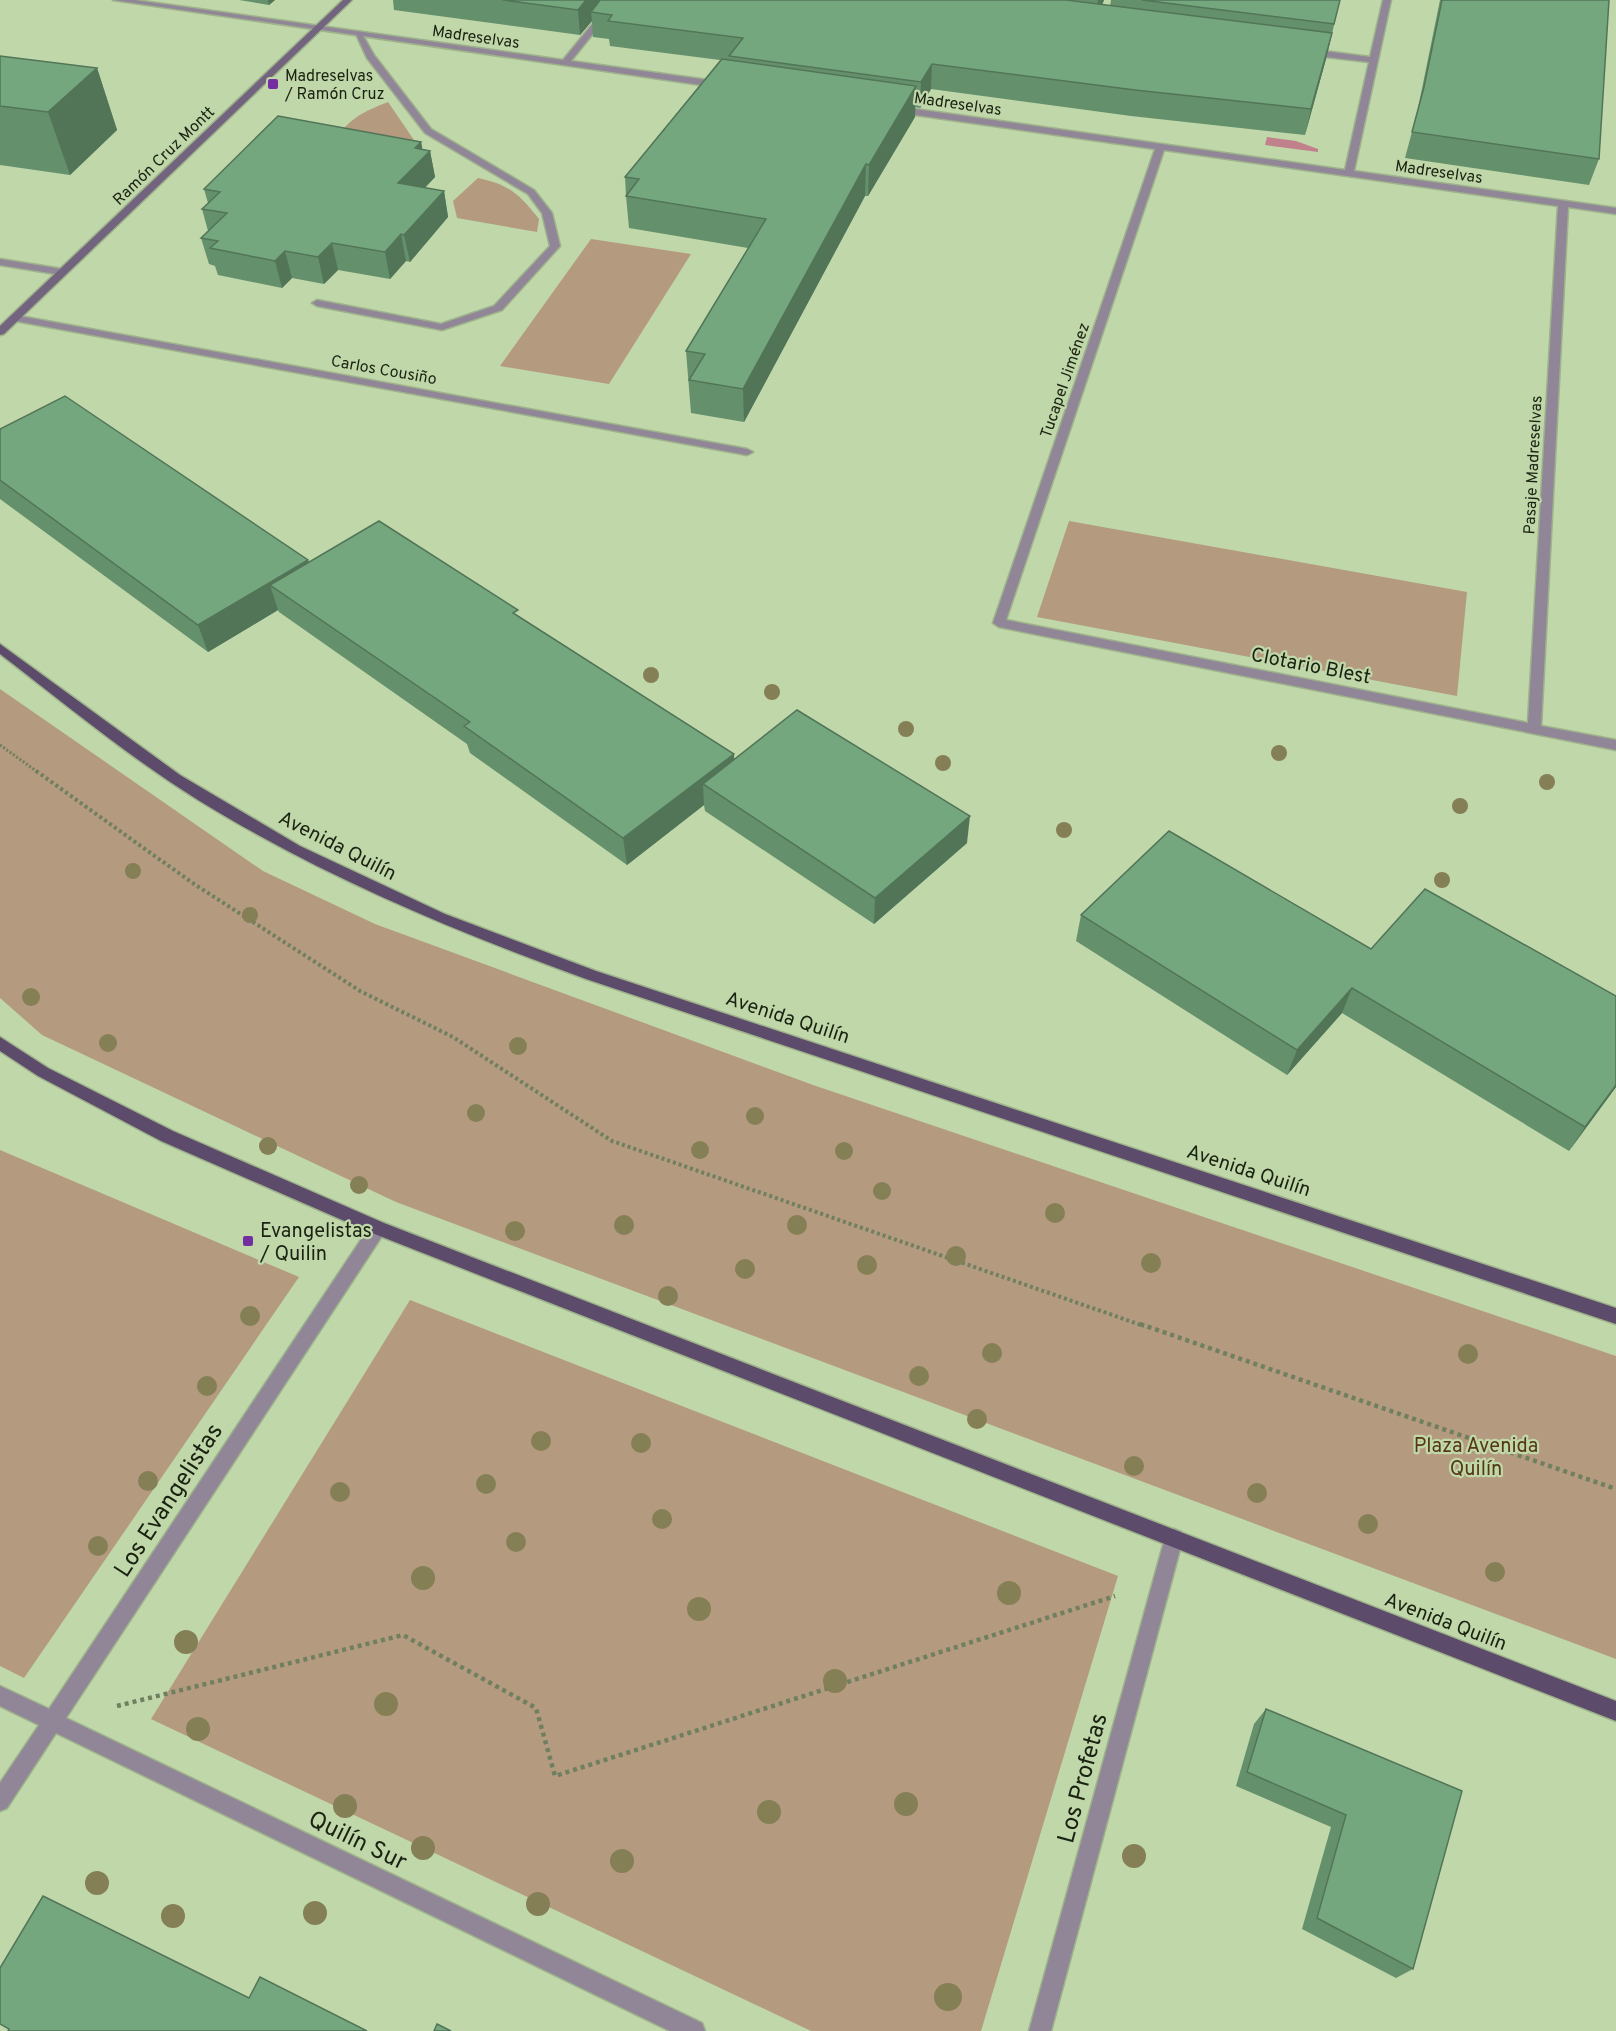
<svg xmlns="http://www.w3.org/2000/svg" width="1616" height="2031" font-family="Overpass,sans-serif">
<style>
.green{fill:#b49a7f}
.water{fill:#c1818b}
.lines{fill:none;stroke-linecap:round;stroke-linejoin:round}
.lane-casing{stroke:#9fb38b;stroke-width:3}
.street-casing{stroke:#9fb38b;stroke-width:3}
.secondary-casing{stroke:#9fb38b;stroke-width:3}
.primary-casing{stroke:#9fb38b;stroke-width:3}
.path-far2{stroke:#6f7f5f;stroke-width:3;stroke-dasharray:2 2;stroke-linecap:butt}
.path-far1{stroke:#6f7f5f;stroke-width:4;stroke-dasharray:3 3;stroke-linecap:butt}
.path{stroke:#6f7f5f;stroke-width:4.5;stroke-dasharray:4 4;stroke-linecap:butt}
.lane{fill:#908698;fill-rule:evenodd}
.street{fill:#908698;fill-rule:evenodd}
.secondary{fill:#72637e;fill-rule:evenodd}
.primary{fill:#5c4b6b;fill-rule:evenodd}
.tree{fill:#857f56}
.wall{fill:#65906c}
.shaded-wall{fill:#527558}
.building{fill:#75a77e;stroke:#527558;stroke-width:1.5}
.poi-dot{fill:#752ea1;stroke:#c0d7aa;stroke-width:2}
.labels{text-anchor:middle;stroke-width:4.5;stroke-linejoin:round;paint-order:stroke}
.far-street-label{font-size:16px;fill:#1a2211;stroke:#c0d7aa}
.far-poi-label{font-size:16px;fill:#1a2211;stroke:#c0d7aa;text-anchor:start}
.street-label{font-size:20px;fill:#1a2211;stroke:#c0d7aa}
.poi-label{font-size:20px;fill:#1a2211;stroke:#c0d7aa;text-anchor:start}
.park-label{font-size:20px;fill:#553712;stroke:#c0d7aa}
.near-street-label{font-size:24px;fill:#1a2211;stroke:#c0d7aa}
</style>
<rect width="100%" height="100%" fill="#c0d7aa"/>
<!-- green -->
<g class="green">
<path d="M388 102 414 140 336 139C349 118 365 111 388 102Z"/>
<path d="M478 178C510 185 519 194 539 219L537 232 457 218 453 201Z"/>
<polygon points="591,239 691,254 609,384 500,366"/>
<polygon points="1069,521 1467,592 1457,696 1037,617"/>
<polygon points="0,689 263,871 375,924 813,1085 1616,1356 1616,1659 396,1202 42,1035 0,998"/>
<polygon points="0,1150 299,1277 24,1678 0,1666"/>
<polygon points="410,1300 1118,1576 981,2031 811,2031 151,1719"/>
</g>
<!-- water -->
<polygon class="water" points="1267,137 1296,141 1318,149 1318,152 1265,145"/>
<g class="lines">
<defs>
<polygon id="lane" points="355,32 361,32 374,55 431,129 534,190 552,213 560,246 502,310 442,330 317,306 312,303 317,300 441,324 494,306 550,246 542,213 528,194 425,133 367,58"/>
<g id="street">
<polygon points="113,0 135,0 563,60 612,0 620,0 571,61 722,82 726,85 722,88"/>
<path d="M1383 0H1391L1354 171 1616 208V214L1568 207 1541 726 1616 740V750L999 627 993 623 1155 149 894 112 890 109 894 106 1345 170 1369 62 1309 55 1305 52 1309 49 1370 57ZM1164 150 1558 206 1528 723 1006 620Z"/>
<polygon points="0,259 62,269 67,272 62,275 0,265"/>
<polygon points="14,315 747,449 753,452 747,455 10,320 9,318"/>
<polygon points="378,1221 384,1223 386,1228 384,1233 66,1718 702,2023 705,2031 670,2031 56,1733 7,1808 0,1811 0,1783 39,1725 0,1706 0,1686 49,1709 372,1223"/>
<polygon points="1174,1529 1181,1532 1183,1538 1051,2031 1029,2031 1165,1538 1167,1532"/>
</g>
<polygon id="secondary" points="343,0 352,0 4,334 0,335 0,326"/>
<g id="primary">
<path d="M0 644 180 775 300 846 445 914 596 971 1616 1308V1324L586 979C451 930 320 875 198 800 129 757 65 704 0 654Z"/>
<polygon points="0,1037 48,1068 173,1131 384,1223 1616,1701 1616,1721 372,1233 161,1141 38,1076 0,1051"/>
</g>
</defs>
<!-- lane casing -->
<use href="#lane" class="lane-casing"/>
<!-- street casing -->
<use href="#street" class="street-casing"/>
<!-- secondary casing -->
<use href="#secondary" class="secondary-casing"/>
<!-- primary casing -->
<use href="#primary" class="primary-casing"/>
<!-- path-far2 -->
<polyline class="path-far2" points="0,745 39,773"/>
<!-- path-far1 -->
<polyline class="path-far1" points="36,771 194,884 360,991 453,1037 612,1141 1144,1326"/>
<!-- path -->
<g class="path">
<polyline points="1140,1324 1616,1489"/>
<polyline points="117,1706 403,1635 536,1708 555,1776 1115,1596"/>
</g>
<!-- lane -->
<use href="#lane" class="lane"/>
<!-- street -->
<use href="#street" class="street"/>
<!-- secondary -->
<use href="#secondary" class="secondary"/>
<!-- primary -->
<use href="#primary" class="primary"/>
</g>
<!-- trees -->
<g class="tree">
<circle cx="651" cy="675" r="8"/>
<circle cx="772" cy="692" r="8"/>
<circle cx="906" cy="729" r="8"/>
<circle cx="1279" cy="753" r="8"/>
<circle cx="943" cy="763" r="8"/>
<circle cx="1547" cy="782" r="8"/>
<circle cx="1460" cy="806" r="8"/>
<circle cx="1064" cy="830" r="8"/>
<circle cx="133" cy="871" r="8"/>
<circle cx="1442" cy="880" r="8"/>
<circle cx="250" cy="915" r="8"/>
<circle cx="31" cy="997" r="9"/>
<circle cx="108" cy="1043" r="9"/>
<circle cx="518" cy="1046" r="9"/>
<circle cx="476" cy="1113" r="9"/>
<circle cx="755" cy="1116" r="9"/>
<circle cx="268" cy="1146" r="9"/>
<circle cx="700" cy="1150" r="9"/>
<circle cx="844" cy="1151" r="9"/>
<circle cx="359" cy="1185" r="9"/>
<circle cx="882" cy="1191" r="9"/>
<circle cx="1055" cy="1213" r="10"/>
<circle cx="624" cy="1225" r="10"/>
<circle cx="797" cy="1225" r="10"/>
<circle cx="515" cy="1231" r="10"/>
<circle cx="956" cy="1256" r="10"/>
<circle cx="1151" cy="1263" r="10"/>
<circle cx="867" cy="1265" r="10"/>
<circle cx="745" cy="1269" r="10"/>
<circle cx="668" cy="1296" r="10"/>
<circle cx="250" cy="1316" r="10"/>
<circle cx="992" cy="1353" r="10"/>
<circle cx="1468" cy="1354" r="10"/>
<circle cx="919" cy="1376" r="10"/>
<circle cx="207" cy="1386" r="10"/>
<circle cx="977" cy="1419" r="10"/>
<circle cx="541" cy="1441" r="10"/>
<circle cx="641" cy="1443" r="10"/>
<circle cx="1134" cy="1466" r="10"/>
<circle cx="148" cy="1481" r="10"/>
<circle cx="486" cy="1484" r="10"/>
<circle cx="340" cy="1492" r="10"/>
<circle cx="1257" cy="1493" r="10"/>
<circle cx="662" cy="1519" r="10"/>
<circle cx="1368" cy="1524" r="10"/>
<circle cx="516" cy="1542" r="10"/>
<circle cx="98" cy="1546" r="10"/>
<circle cx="1495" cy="1572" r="10"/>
<circle cx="423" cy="1578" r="12"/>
<circle cx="1009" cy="1593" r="12"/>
<circle cx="699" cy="1609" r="12"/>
<circle cx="186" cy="1642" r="12"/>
<circle cx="835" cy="1681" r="12"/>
<circle cx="386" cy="1704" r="12"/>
<circle cx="198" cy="1729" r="12"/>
<circle cx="906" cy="1804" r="12"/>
<circle cx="345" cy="1806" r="12"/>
<circle cx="769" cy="1812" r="12"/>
<circle cx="423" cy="1848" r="12"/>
<circle cx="1134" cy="1856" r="12"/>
<circle cx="622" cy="1861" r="12"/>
<circle cx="97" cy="1883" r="12"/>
<circle cx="538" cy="1904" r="12"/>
<circle cx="315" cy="1913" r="12"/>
<circle cx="173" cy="1916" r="12"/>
<circle cx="948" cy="1997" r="14"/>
</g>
<!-- wall -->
<g class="wall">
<polygon points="239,0 275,0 269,5"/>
<polygon points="393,0 1104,0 1102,5 1110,6 1111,0 1340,0 1326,59 1305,135 1131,116 931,89 920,108 915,107 915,117 868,196 865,196 744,422 691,413 686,351 748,248 629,228 626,196 625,177 720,60 610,46 609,39 593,37 592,21 580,35 394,10"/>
<polygon points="1440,0 1609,0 1599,159 1589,185 1405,158 1417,113"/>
<polygon points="0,56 97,68 117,130 70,175 0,165"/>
<polygon points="421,142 422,149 430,151 435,177 425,188 444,191 448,217 410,262 406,261 390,279 338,270 324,284 292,278 282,288 218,275 215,266 209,264 201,238 208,231 202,209 208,203 204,189"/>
<polygon points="0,429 309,562 519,616 734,754 734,760 967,843 874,924 705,811 704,805 627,865 470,753 467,744 279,612 278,610 208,652 0,499"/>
<polygon points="1081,915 1371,949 1616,1087 1569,1151 1342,1013 1287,1075 1076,941"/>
<polygon points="1266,1709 1462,1791 1413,1969 1396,1978 1302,1929 1331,1827 1236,1786 1254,1724"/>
</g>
<!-- shaded-wall -->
<g class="shaded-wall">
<polygon points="268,0 275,0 269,5"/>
<polygon points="586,0 609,0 591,12 592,21 580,35 578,10"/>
<polygon points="1098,0 1104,0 1096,20"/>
<polygon points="1332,33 1326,59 1305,135 1311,109"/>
<polygon points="932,64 931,89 920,108 921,82"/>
<polygon points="97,68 117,130 70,175 48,112"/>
<polygon points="916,86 915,117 868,196 869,165"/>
<polygon points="421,142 424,157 430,151 435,177 403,210 398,183 415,148"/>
<polygon points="866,164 865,196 744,422 743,389"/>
<polygon points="444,191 448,217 410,262 404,235"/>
<polygon points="401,234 406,261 390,279 385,252"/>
<polygon points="332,243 338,270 324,284 318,257"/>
<polygon points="285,251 292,278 282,288 275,261"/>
<polygon points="308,560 316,587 270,585 278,610 208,652 198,625"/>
<polygon points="734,754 735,781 703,784 704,805 627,865 623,838"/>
<polygon points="970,816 967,843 874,924 875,898"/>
<polygon points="1352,988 1342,1013 1287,1075 1297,1050"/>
<polygon points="1616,1085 1616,1087 1569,1151 1585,1127"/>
</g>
<!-- building -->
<g class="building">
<polygon points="503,0 586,0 578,10"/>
<polygon points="600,0 1066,0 1332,33 1311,109 1135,90 932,64 921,82 729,56 743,38 608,21 612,15 591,12"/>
<polygon points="1142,0 1340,0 1334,24"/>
<polygon points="1442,0 1609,0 1599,159 1412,132 1424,87"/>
<polygon points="0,56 97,68 48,112 0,106"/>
<polygon points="722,59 916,86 869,165 866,164 743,389 689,380 705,354 686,351 766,219 626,196 639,179 625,177"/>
<polygon points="278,116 421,142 415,148 430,151 398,183 444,191 404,235 401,234 385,252 332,243 318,257 285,251 275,261 210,248 218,241 201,238 227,213 202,209 220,192 204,189"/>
<polygon points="65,396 308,560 198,625 0,480 0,429"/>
<polygon points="379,521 518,610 513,613 734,754 623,838 464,726 470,722 270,585"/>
<polygon points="797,710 970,816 875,898 703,784"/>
<polygon points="1169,831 1371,949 1425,889 1616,996 1616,1085 1585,1127 1352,988 1297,1050 1081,915"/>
<polygon points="1266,1709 1462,1791 1413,1969 1317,1918 1346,1815 1247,1772"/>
<polygon points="43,1896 249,1998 260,1977 367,2031 8,2031 9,2029 0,2024 0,1968"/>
<polygon points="437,2024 451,2031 434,2031"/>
</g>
<!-- markers -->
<g class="poi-dot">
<rect x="267" y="78" width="12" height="12" rx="3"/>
<rect x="242" y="1235" width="12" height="12" rx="3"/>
</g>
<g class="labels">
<!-- far-street labels -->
<g class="far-street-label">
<text transform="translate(476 36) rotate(8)" y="6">Madreselvas</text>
<text transform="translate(958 103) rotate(8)" y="6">Madreselvas</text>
<text transform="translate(163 155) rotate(-44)" y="6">Ramón Cruz Montt</text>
<text transform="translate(1439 171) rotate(8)" y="6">Madreselvas</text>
<text transform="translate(384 369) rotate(10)" y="6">Carlos Cousiño</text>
<text transform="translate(1064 380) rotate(-71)" y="6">Tucapel Jiménez</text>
<text transform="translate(1532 465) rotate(-87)" y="6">Pasaje Madreselvas</text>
</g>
<!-- far-poi labels -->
<g class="far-poi-label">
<text x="285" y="81">Madreselvas<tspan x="285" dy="18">/ Ramón Cruz</tspan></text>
</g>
<!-- street labels -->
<g class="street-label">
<text transform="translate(1311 665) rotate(11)" y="7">Clotario Blest</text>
<text transform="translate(338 845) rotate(27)" y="7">Avenida Quilín</text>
<text transform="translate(788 1017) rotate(18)" y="7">Avenida Quilín</text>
<text transform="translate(1249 1170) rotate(18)" y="7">Avenida Quilín</text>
<text transform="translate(1446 1621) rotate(21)" y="7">Avenida Quilín</text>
</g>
<!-- poi labels -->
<g class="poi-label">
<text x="260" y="1237">Evangelistas<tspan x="260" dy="23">/ Quilin</tspan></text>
</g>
<!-- park labels -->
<g class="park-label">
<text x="1476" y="1452">Plaza Avenida<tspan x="1476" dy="23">Quilín</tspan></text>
</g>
<!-- near-street labels -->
<g class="near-street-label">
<text transform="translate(168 1500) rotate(-57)" y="8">Los Evangelistas</text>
<text transform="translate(1082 1778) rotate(-75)" y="8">Los Profetas</text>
<text transform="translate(358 1840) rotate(26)" y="8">Quilín Sur</text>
</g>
</g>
</svg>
